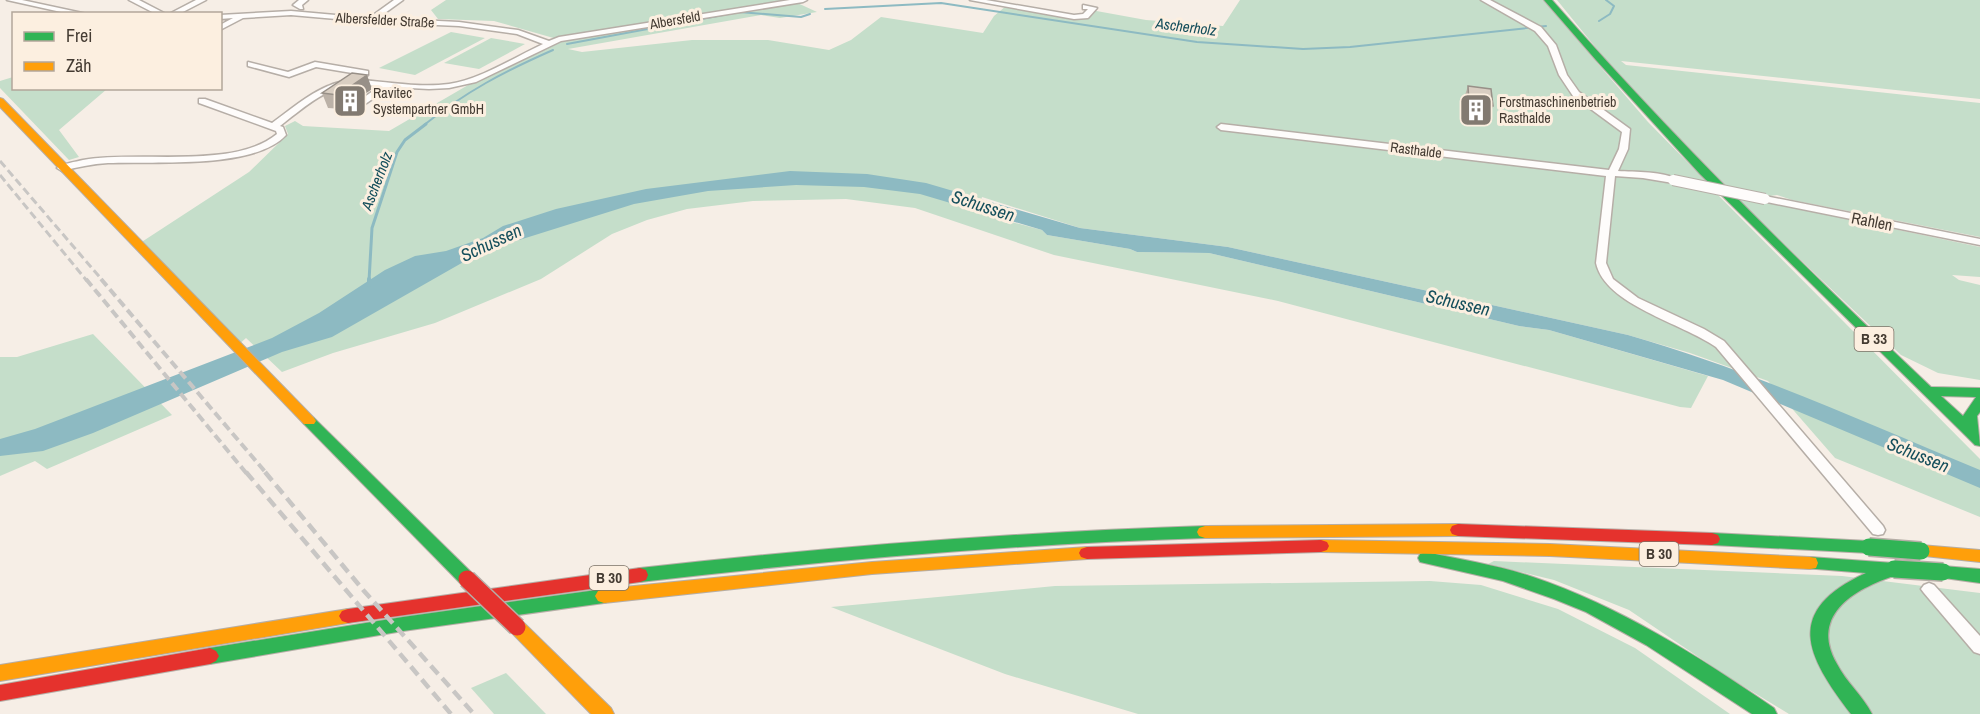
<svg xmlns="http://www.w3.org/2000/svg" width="1980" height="714" font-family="'Archivo Narrow',sans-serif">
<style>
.green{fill:#c5deca}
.water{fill:#8dbac2}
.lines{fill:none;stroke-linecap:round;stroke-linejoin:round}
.stream-far2{stroke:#8dbac2;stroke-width:2}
.stream-far1{stroke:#8dbac2;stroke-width:3}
.stream{stroke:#8dbac2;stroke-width:4}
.street-casing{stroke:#b6aea7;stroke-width:3}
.fast-casing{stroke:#b6aea7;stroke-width:2}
.slow-casing{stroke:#b6aea7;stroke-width:2}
.jam-casing{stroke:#b6aea7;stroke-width:2}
.street{fill:#fefcfb;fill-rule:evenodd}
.fast{fill:#30b455;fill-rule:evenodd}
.slow{fill:#ff9f0a;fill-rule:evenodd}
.jam{fill:#e5322d;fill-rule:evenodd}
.rail-far2{stroke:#c8c6c4;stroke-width:3;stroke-dasharray:8 4;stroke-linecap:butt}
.rail-far1{stroke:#c8c6c4;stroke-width:4;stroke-dasharray:9 4.5;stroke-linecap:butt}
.rail{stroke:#c8c6c4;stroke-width:4.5;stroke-dasharray:11 6;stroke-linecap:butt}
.street-bridge-casing{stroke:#b6aea7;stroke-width:12;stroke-linecap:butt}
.fast-bridge-casing{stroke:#b6aea7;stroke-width:20;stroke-linecap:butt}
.jam-bridge-casing{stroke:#b6aea7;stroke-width:20;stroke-linecap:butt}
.street-bridge{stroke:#fefcfb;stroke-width:10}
.fast-bridge{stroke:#30b455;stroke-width:17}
.jam-bridge{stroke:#e5322d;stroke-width:17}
.wall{fill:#bbb1a7}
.shaded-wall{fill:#989088}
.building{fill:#d9cec2;stroke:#989088;stroke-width:1.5}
.labels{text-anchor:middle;stroke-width:6;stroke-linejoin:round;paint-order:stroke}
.far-street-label{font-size:14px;fill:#443b32;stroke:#fcefe0}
.far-poi-label{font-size:14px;fill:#443b32;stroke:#fcefe0;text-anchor:start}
.far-water-label{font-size:15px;font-style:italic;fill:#144e5b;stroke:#fcefe0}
.shield{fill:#fcefe0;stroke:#7b7166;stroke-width:1.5}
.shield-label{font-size:15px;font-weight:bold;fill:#443b32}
.street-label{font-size:16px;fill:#443b32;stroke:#fcefe0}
.water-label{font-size:18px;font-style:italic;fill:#144e5b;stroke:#fcefe0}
</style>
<rect width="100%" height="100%" fill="#f6eee6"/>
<!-- green -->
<g class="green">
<polygon points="446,0 791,0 817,12 780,18 761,15 568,49 582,52 692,40 768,40 829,50 851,40 881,17 983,33 994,16 1006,6 1081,17 1091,10 1146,20 1223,26 1240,0 1543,0 1648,122 1709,184 1639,178 1715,192 1980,459 1980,517 1835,458 1768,381 1690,353 1628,335 1228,247 1080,228 982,197 978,213 1042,230 1047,235 1130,249 1137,252 1209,253 1519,326 1549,330 1708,376 1691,408 1680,407 1278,301 1054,255 915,208 846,199 753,201 687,209 647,220 612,234 541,279 435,323 333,353 282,372 246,338 236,347 137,245 249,172 288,134 285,126 295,121 303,126 389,131 494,70 557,39 494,21 438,19 431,10"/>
<polygon points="1557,0 1980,0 1980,99 1621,61 1626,65 1980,103 1980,237 1792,200 1777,195 1770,196 1728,188 1618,75"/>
<polygon points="451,32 485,38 415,75 379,68"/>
<polygon points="491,38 525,44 479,69 444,63"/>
<polygon points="13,77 14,88 107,89 59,130 79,157 69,160 0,88 0,81"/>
<polygon points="1732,195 1980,247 1980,277 1952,275 1959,280 1980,285 1980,380 1938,373 1901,355"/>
<polygon points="93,334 172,415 47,469 35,461 0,476 0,357 17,357"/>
<polygon points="1494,561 1842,576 1980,593 1980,714 1789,714 1728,677 1629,610 1554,580 1488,564"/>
<polygon points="1430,581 1481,585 1558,609 1635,648 1730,714 1138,714 1005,674 831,607 1055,586"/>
<polygon points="506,673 546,714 494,714 471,688"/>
</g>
<!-- water -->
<path class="water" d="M790 171 867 174 926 183 1080 228 1228 247 1628 335C1750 370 1864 422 1980 470V488L1723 380 1549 330 1519 326 1209 253 1137 252 1130 249 1047 235 1042 230 920 194 864 187 796 185 708 191 634 204 481 252 332 337 282 352 93 433 43 451 0 456V439L35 429 272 338 319 313 385 270 415 256 446 251 483 238 503 226 556 209 646 189Z"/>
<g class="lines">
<!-- stream-far2 -->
<g class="stream-far2">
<polyline points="825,9 941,3 1197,42 1303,49 1350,47 1546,26"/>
<polyline points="1599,21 1610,14 1614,6 1606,0"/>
<polyline points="567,44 739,12 801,17 810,14"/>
<path d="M424 125C467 91 503 72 553 50"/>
</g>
<!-- stream-far1 -->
<polyline class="stream-far1" points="369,281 372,228 397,152 405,140 426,124"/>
<!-- stream -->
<polyline class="stream" points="369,285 369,279"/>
<defs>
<g id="street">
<polygon points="7,0 22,0 87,14 70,14"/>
<polygon points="129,0 139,0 166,14 156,14"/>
<polygon points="196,0 206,0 179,14 169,14"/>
<polygon points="299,0 308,0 302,5 303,9 300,9 293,5"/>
<path d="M394 0H403L378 18 459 22 518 30 549 41 559 37 790 0H807L803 2 561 41 476 82 449 88 429 89 390 87 352 113 349 112V108L380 86C370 86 360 84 351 85 323 89 301 110 280 126L283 127 286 135C254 170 153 161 108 163 92 164 77 167 62 171L57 168C64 163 75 162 83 160 138 150 234 170 277 134L276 131 199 103V99H205L272 123C290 110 307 95 328 86 338 81 348 82 358 74L316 67 289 77 248 66V62L288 72 315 62 368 71V75L361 80C389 82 420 88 449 84 481 79 513 58 543 44L517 34 459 26 370 22 291 15 243 18 220 30V25L233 18 220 19V15L291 11 369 18Z"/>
<polygon points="970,0 986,0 1074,15 1083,14 1088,9 1083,9 1083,5 1097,8 1088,18 1074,19"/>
<path d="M1481 0H1490L1541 27 1556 45 1567 75 1579 92 1630 129 1628 149 1618 171C1634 172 1665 171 1678 180L1673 183 1643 178 1615 176 1606 263 1613 279 1638 298 1704 329 1724 341 1883 526 1885 530 1883 534 1878 535 1873 534 1716 347C1682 323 1605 305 1596 263L1606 176 1221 130 1217 127 1221 124 1609 170 1619 149 1622 132 1573 96 1559 75 1548 46 1535 31Z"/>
<polygon points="1765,196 1980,239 1980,245 1762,201 1762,197"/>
<polygon points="1929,583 1934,585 1980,636 1980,654 1974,652 1924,593 1921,589 1924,585"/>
</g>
<g id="fast">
<path d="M1544 0H1552C1671 136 1800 263 1931 387L1980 388V412L1977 416 1980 446 1975 445 1966 436 1700 174 1596 60ZM1941 396 1976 397 1963 416Z"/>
<polygon points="309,416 314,418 473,574 475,579 473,584 467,586 461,584 304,424 302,421 304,418"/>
<path d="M1205 526 1211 528 1213 532 1211 536 1205 538C1016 544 828 560 640 582L634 580 632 575 634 570 640 568C828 547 1016 532 1205 526Z"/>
<polygon points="1712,533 1869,541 1875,543 1877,547 1875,551 1869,553 1712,545 1706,543 1704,539 1706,535"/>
<path d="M1426 552C1462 560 1498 565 1533 577 1621 607 1698 656 1774 708L1777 714H1752L1646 645 1586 612 1554 599 1503 581 1420 562 1418 558 1420 554Z"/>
<path d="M1810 557 1894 563 1900 564 1902 569 1900 574C1858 587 1808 613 1837 664 1846 682 1863 696 1872 714H1851C1806 655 1783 611 1866 573L1804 568 1802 563 1804 558Z"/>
<polygon points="1943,566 1980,569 1980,583 1937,577 1935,572 1937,567"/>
<polygon points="604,589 610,591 613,596 610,601 604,603 403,631 210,664 204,661 201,656 204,651 210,648 403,617"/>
</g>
<g id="slow">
<polygon points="0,98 3,99 314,418 316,421 314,424 304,424 0,107"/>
<polygon points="1458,524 1464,526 1466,530 1464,534 1458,536 1205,538 1199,536 1197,532 1199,528 1205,526"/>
<polygon points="1321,540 1550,544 1810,557 1816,558 1818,563 1816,568 1810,569 1550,556 1321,552 1315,550 1313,546 1315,542"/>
<polygon points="1921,545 1980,550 1980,562 1915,555 1913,551 1915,547"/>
<polygon points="1087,547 1093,549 1095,553 1093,557 1087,559 872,574 604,603 598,601 595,596 598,591 604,589 872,562"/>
<polygon points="348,609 354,611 357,616 354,621 348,623 0,681 0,665"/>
<polygon points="517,620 523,622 611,708 614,714 591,714 511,632 508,627 511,622"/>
</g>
<g id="jam">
<polygon points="1458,524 1712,533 1718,535 1720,539 1718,543 1712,545 1458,536 1452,534 1450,530 1452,526"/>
<polygon points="1321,540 1327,542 1329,546 1327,550 1321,552 1087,559 1081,557 1079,553 1081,549 1087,547"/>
<polygon points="640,568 646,570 648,575 646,580 640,582 348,623 342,621 339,616 342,611 348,609"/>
<polygon points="210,648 216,651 219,656 216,661 210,664 0,701 0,685"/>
</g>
</defs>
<!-- street casing -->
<use href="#street" class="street-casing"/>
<!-- fast casing -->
<use href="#fast" class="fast-casing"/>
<!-- slow casing -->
<use href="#slow" class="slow-casing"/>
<!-- jam casing -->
<use href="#jam" class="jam-casing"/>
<!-- street -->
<use href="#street" class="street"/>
<!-- fast -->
<use href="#fast" class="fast"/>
<!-- slow -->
<use href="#slow" class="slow"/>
<!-- jam -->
<use href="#jam" class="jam"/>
<!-- rail-far2 -->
<g class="rail-far2">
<polyline points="0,161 103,281"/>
<polyline points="0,175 87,281"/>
</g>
<!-- rail-far1 -->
<g class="rail-far1">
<polyline points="86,279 247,474"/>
<polyline points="101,279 267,474"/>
</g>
<!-- rail -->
<g class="rail">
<polyline points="246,472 451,714"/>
<polyline points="265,472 364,591 474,714"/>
</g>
<defs>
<polyline id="street-bridge" points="1673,180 1765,199"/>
<g id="fast-bridge">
<polyline points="1869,547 1921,551"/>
<polyline points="1894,569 1943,572"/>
</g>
<polyline id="jam-bridge" points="467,579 517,627"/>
</defs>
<!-- street-bridge casing -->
<use href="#street-bridge" class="street-bridge-casing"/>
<!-- fast-bridge casing -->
<use href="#fast-bridge" class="fast-bridge-casing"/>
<!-- jam-bridge casing -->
<use href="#jam-bridge" class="jam-bridge-casing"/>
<!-- street-bridge -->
<use href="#street-bridge" class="street-bridge"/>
<!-- fast-bridge -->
<use href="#fast-bridge" class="fast-bridge"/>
<!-- jam-bridge -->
<use href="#jam-bridge" class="jam-bridge"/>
</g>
<!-- wall -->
<g class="wall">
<polygon points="1468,86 1493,106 1488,121 1465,118 1463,101"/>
<polygon points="372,89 343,109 328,108 322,93"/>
</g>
<!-- shaded-wall -->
<polygon class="shaded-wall" points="367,75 372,89 343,109 338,95"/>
<!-- building -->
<g class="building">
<polygon points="352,73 367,75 338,95 322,93"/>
<polygon points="1468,86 1491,89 1493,106 1469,103"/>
</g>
<!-- icons -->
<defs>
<symbol id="building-square" viewBox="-11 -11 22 22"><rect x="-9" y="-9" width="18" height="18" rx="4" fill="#827a71" stroke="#fcefe0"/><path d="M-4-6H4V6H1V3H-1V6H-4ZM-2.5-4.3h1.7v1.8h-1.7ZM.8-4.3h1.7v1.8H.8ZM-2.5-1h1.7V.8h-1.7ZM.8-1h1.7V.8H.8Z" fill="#fff"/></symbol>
</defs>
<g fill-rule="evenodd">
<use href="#building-square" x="331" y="82" width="38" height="38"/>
<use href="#building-square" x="1457" y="91" width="38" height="38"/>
</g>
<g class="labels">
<!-- far-street labels -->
<g class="far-street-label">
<text transform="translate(385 20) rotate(3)" y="5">Albersfelder Straße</text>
<text transform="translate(675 20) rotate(-10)" y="5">Albersfeld</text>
<text transform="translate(1416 150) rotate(7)" y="5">Rasthalde</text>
</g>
<!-- far-poi labels -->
<g class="far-poi-label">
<text x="373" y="98">Ravitec<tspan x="373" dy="16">Systempartner GmbH</tspan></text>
<text x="1499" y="107">Forstmaschinenbetrieb<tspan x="1499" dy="16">Rasthalde</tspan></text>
</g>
<!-- far-water labels -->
<g class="far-water-label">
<text transform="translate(1186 27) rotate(7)" y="5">Ascherholz</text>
<text transform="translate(377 181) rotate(-69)" y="5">Ascherholz</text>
</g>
<!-- shield labels -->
<g class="shield">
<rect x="1854.5" y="327" width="39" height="24" rx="4.5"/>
<rect x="1639.5" y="542" width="39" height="24" rx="4.5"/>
<rect x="589.5" y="566" width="39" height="24" rx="4.5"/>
</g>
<g class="shield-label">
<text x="1874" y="344">B 33</text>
<text x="1659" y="559">B 30</text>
<text x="609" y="583">B 30</text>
</g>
<!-- street labels -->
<g class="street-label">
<text transform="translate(1872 221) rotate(11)" y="6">Rahlen</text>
</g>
<!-- water labels -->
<g class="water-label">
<text transform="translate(983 206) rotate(18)" y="6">Schussen</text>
<text transform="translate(491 243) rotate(-25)" y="6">Schussen</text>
<text transform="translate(1458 303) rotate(13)" y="6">Schussen</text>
<text transform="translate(1918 455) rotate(22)" y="6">Schussen</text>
</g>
</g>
<!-- legend -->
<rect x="12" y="12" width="210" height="78" fill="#fcefe0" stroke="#b2a79a" stroke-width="1.5"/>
<rect x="24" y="32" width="30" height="9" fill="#30b455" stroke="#b2a79a" stroke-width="1.5"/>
<text x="66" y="42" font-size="18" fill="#443b32">Frei</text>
<rect x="24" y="62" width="30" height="9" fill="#ff9f0a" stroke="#b2a79a" stroke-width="1.5"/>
<text x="66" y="72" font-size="18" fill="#443b32">Zäh</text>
</svg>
